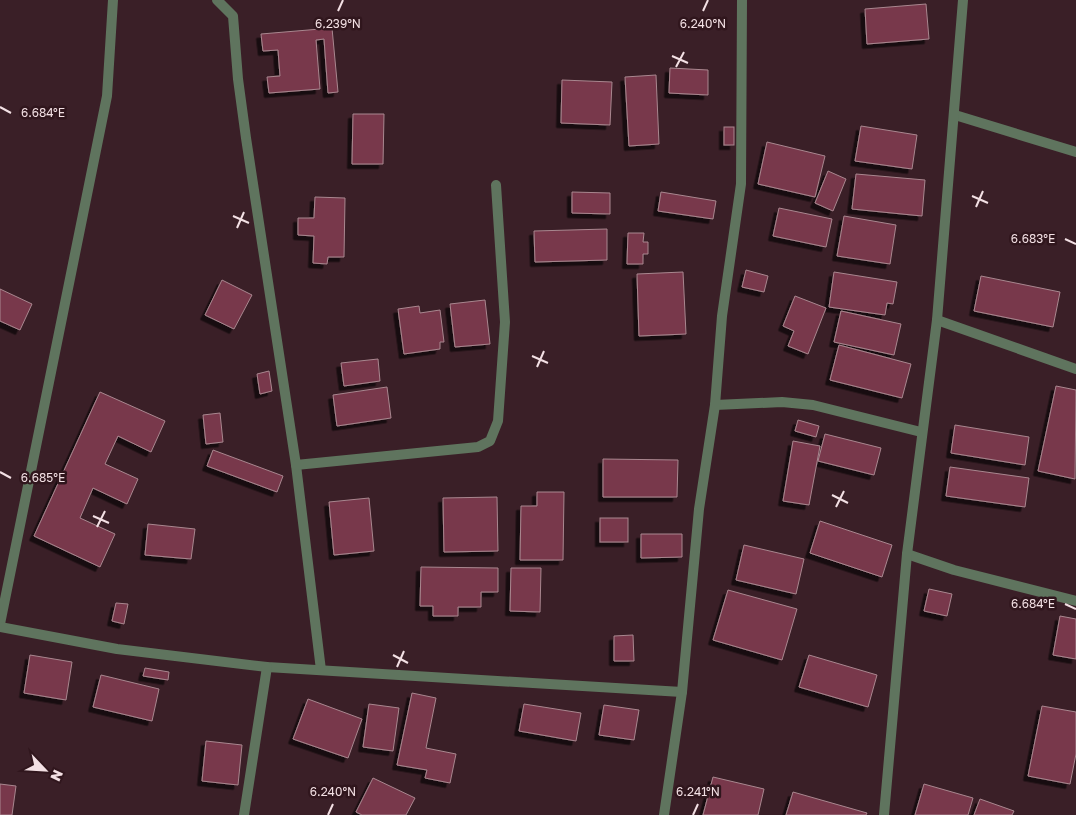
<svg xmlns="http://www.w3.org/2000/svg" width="1076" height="815" font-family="'Golos Text',sans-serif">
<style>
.building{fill:#78384c;stroke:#a9878f;filter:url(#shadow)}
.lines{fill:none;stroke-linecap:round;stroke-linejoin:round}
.minor{stroke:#5f745e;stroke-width:10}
.ticks{fill:none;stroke:#f3e0e4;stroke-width:2}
.ticks-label{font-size:12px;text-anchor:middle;fill:#f3e0e4;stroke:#30161d;stroke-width:5;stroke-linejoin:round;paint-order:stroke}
</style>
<defs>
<filter id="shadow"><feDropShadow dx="-4.5" dy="4.5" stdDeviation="0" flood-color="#0009"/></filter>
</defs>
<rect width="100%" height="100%" fill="#3a1f27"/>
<!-- building -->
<g class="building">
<polygon points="926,4 929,39 867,44 865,9"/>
<polygon points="332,28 338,92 328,93 324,39 316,40 320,89 269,93 267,77 280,76 278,50 263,51 261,34"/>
<polygon points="670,68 708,70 708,95 669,93"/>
<polygon points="656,75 659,144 629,146 625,77"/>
<polygon points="562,80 612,82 610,125 561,123"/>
<polygon points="353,114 384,114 383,164 352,164"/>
<polygon points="861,126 917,135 912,169 855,161"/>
<rect x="724" y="127" width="10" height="18"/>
<polygon points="767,142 825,156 815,197 758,184"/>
<polygon points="828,171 846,179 833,211 815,203"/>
<polygon points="856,174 925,180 922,216 852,209"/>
<polygon points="572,192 610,193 610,214 572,213"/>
<polygon points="661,192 716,201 713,219 658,211"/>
<polygon points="315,197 345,198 344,257 328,257 327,264 313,263 314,236 298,235 298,218 314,218"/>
<polygon points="779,208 832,219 826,247 773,236"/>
<polygon points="844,216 896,225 890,264 837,256"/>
<polygon points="607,229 607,260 535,262 534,231"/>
<polygon points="628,233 644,233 643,242 648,242 648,254 643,254 643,264 627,264"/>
<polygon points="746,270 768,276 764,292 742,287"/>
<polygon points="683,272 686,334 639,336 637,274"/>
<polygon points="834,272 897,282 893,304 887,303 885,315 829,307"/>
<polygon points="981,276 1060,292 1053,327 974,311"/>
<polygon points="222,280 252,295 234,329 205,315"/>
<polygon points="0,289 32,304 20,330 0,321"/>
<polygon points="795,296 826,308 808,354 788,346 794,331 783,326"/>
<polygon points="485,300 490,344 455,347 450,304"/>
<polygon points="419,306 420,313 440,310 444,342 440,342 440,349 404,354 398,309"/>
<polygon points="841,311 901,324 894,355 834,342"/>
<polygon points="839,345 911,364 902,398 830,380"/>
<polygon points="378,359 380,381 344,386 341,363"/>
<polygon points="269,371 272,391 260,394 257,374"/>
<polygon points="1056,386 1076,390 1075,479 1038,471"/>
<polygon points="387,387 391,418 337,426 333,395"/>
<polygon points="100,392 165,421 151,452 118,436 105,464 138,479 127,504 93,488 80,518 115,534 100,567 34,536"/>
<polygon points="220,413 223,442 206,444 203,415"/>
<polygon points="798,420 819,426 816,437 795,431"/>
<polygon points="955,425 1029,437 1025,465 951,453"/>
<polygon points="825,434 881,448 874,475 818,461"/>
<polygon points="793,441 820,446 809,505 783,501"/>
<polygon points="213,450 283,476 277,492 207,466"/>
<polygon points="603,459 678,460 677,497 603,497"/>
<polygon points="950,467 1029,478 1025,507 946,496"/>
<polygon points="537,492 564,492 563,560 520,560 521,506 537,506"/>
<polygon points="497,497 498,551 444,552 443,498"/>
<polygon points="369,498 374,551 334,555 329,502"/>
<rect x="600" y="518" width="28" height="24"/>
<polygon points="820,521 892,545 882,577 810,553"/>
<polygon points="148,524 195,529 191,559 145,555"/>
<polygon points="641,534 682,534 682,557 641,558"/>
<polygon points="744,545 804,559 796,594 736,580"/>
<polygon points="421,567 498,568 498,592 481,592 481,607 458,607 458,616 433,616 433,606 420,606"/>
<polygon points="511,568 541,568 540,612 510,611"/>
<polygon points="929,589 952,594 947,616 924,611"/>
<polygon points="728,590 797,609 782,660 713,640"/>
<polygon points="116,603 128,604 124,624 112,621"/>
<polygon points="1060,616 1076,619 1076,659 1053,655"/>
<polygon points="633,635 634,661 614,661 614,636"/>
<polygon points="30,655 72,662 66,700 24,693"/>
<polygon points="809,655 877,675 868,707 799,687"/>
<polygon points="145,668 169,672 168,680 143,676"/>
<polygon points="101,675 159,689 152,721 93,707"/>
<polygon points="412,693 436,698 426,748 456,754 450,783 425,778 427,770 397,765"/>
<polygon points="308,699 362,719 348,758 293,739"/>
<polygon points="369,704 399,708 393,751 363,747"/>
<polygon points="524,704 581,713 576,741 519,731"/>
<polygon points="604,705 639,710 634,740 599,735"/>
<polygon points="1042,706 1076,712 1076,754 1070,784 1028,776"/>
<polygon points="206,741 242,745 238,785 202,781"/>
<polygon points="713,777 764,789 758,815 703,815"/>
<polygon points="373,778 415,798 406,815 362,815 356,812"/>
<polygon points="0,784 16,786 12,815 0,815"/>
<polygon points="924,784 973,798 968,815 915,815"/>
<polygon points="793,792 867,813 866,815 786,815"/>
<polygon points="980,799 1014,811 1012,815 974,815"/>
</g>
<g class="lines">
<!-- minor -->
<g class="minor">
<polyline points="217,0 233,16 238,79 246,138 296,465 321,670"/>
<polyline points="955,115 1076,152"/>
<polyline points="937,320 1076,369"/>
<polyline points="715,405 782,402 813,405 921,432"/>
<polyline points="296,465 478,447 490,441 498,421 505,322 496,185"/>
<polyline points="907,554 954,570 1076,601"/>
<polyline points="0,624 107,96 113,0"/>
<polyline points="0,627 117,649 267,667 682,692"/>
<polyline points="244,815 267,667"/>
<polyline points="664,815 682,692 699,509 715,405 722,316 741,184 742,0"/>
<polyline points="884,815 907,554 937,320 963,0"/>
</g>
</g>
<!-- ticks -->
<path class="ticks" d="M338 11 343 0M703 11 708 0M672 56 688 63M676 67 684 52M0 107 11 113M972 196 988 203M976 207 983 191M233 216 249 223M237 228 244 212M1065 239 1076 244M532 356 548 363M537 367 544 351M0 472 11 478M832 495 848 503M836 507 844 491M93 516 109 523M97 527 105 511M1065 604 1076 609M393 655 408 663M397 667 404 651M328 815 333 804M693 815 698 804"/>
<g class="ticks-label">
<text x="703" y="28">6.240°N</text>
<text x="338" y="28">6.239°N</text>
<text x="43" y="117">6.684°E</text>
<text x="1033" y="243">6.683°E</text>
<text x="43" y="482">6.685°E</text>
<text x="1033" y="608">6.684°E</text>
<text x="333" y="796">6.240°N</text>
<text x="698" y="796">6.241°N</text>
</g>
<!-- north arrow -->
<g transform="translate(45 770) rotate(115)" stroke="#30161d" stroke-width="4" paint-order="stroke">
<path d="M0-4L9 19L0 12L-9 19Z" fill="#f3e0e4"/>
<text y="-8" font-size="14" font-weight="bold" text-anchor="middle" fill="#f3e0e4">N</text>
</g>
</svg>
